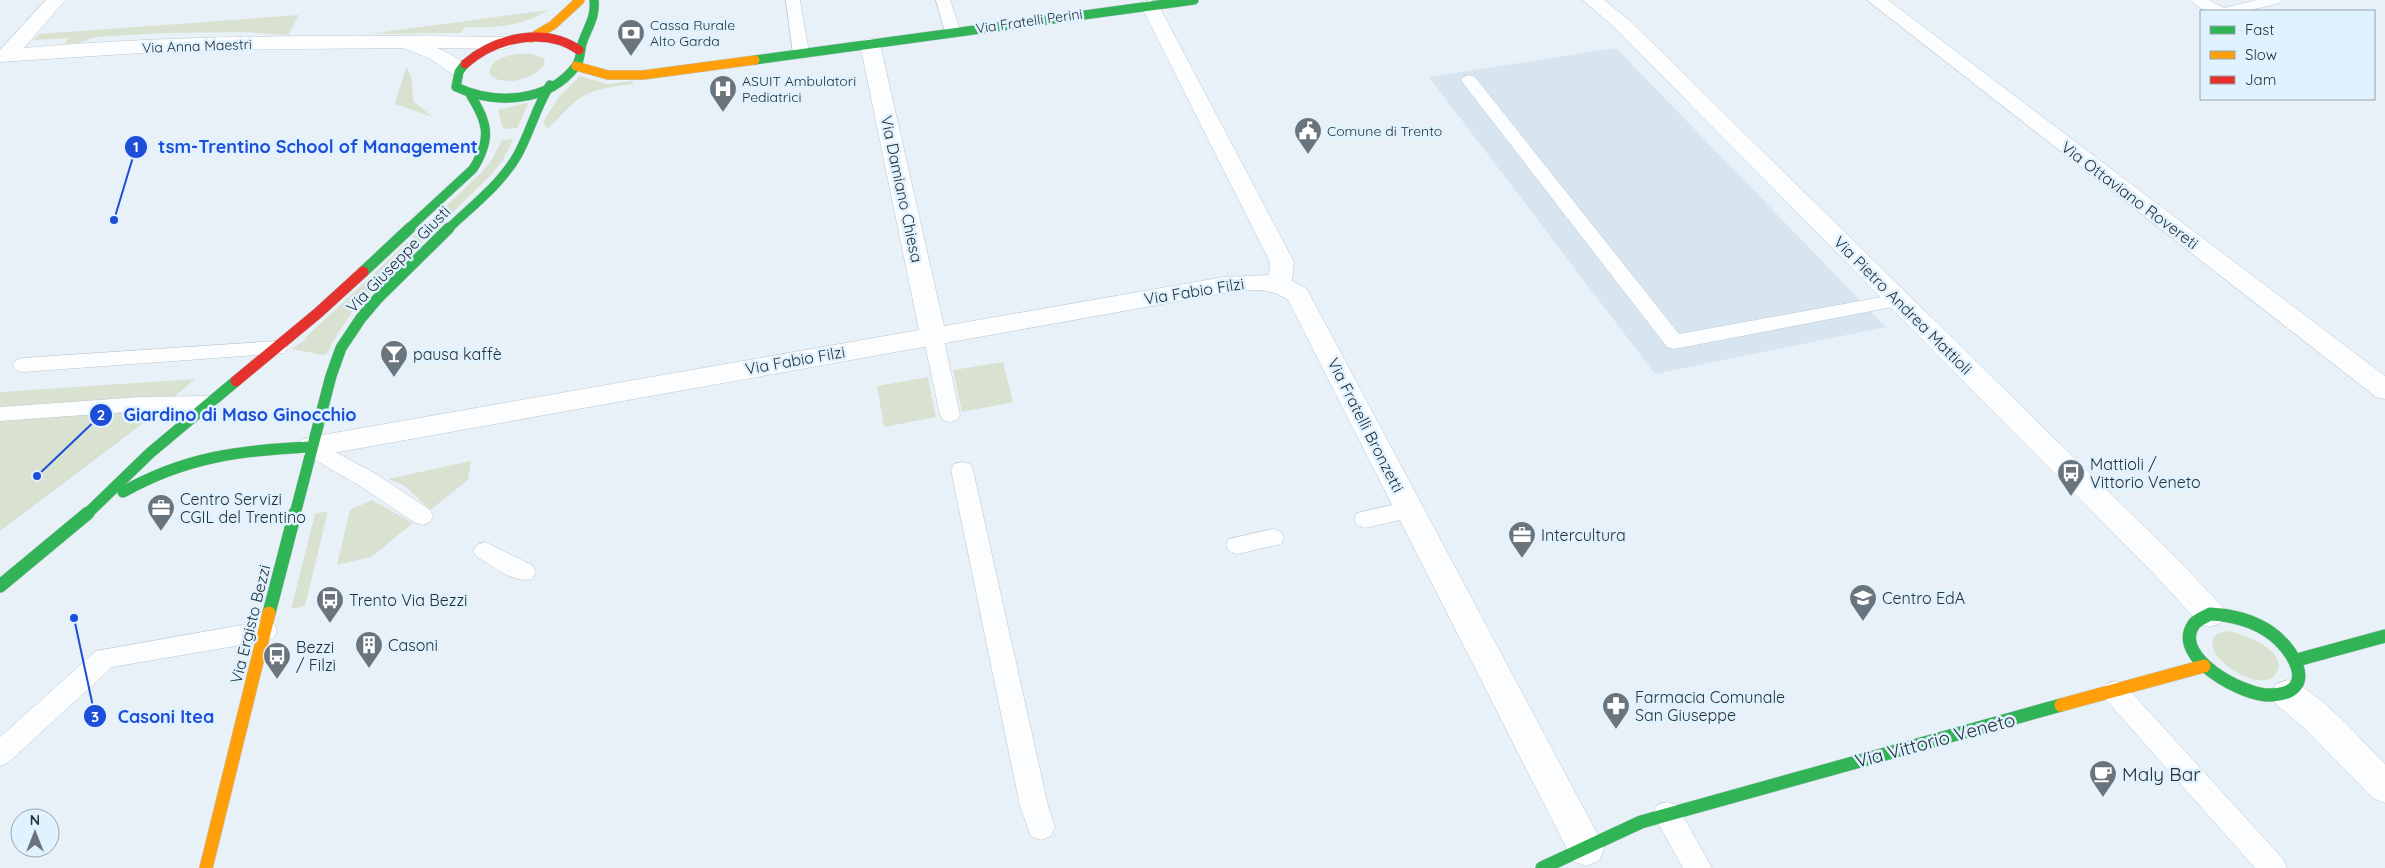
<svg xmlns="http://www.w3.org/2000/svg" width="2385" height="868" font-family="Quicksand,sans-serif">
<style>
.built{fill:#d7e5f1}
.green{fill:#d9e2d0}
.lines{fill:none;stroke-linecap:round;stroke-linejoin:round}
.lane-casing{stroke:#bcc6cd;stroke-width:1}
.street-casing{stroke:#bcc6cd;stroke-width:1}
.fast-far2-casing{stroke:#bcc6cd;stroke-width:10}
.fast-far1-casing{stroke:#bcc6cd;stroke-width:12}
.fast-casing{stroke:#bcc6cd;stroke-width:14}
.slow-far1-casing{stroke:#bcc6cd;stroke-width:10}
.slow-casing{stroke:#bcc6cd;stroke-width:14}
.jam-far1-casing{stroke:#bcc6cd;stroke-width:10}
.jam-casing{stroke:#bcc6cd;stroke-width:12}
.lane{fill:#fcfdfe;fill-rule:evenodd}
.street{fill:#fcfdfe;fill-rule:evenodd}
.fast-far2{stroke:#30b455;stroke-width:9}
.fast-far1{stroke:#30b455;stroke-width:11}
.fast{stroke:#30b455;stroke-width:13}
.slow-far1{stroke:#ff9f0a;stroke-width:9}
.slow{stroke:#ff9f0a;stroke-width:13}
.jam-far1{stroke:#e5322d;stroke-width:9}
.jam{stroke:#e5322d;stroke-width:11}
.labels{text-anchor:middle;stroke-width:5;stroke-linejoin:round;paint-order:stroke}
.far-street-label{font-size:14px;fill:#263139;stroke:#e1f2ff}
.far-poi-label{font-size:14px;fill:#263139;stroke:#e1f2ff;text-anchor:start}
.street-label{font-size:16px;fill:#263139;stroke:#e1f2ff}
.poi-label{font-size:16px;fill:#263139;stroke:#e1f2ff;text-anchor:start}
.near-street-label{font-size:19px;fill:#263139;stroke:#e1f2ff}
.near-poi-label{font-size:19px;fill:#263139;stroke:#e1f2ff;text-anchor:start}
.leader{fill:none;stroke:#1d4ed8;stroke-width:2}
.callout-dot{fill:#1d4ed8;stroke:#e1f2ff;stroke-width:2}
.mark-label{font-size:15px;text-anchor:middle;font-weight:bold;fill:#fff}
.callout-label{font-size:18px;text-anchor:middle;font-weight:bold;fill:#1d4ed8;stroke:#e1f2ff;stroke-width:5;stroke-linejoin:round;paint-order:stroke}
</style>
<rect width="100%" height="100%" fill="#e8f1f8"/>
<!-- built -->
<polygon class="built" points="1616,48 1886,327 1655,374 1429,77"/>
<!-- green -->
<g class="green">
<path d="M548 10C522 27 496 28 465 27L461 33 370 34Z"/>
<polygon points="299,15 288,35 245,32 163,33 96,37 79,43 64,44 69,38 33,40 39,34"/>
<path d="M531 54 543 58 545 62C539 79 500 89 489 73 491 56 517 53 531 54Z"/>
<path d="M406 67C415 77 411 90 414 102L433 117 395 104Z"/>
<path d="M580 76 607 84 633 81V84C584 90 582 93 549 128L546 127 543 122 558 98Z"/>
<polygon points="526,103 528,104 517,128 503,129 498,110"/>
<polygon points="513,139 503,160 491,175 354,309 334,340 327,354 323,355 292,349 307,339 305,338 480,174 491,161 502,140"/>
<polygon points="1003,362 1013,402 962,412 953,370"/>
<polygon points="928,377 936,417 884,427 877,386"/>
<polygon points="195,379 146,421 0,531 0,392"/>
<polygon points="471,461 468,480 430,510 405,486 388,479"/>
<polygon points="372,500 413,523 371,557 337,565 350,510"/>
<polygon points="328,511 305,606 291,609 315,514"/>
<path d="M2229 631C2243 634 2288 650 2277 672 2268 691 2235 673 2225 664 2216 656 2211 651 2213 638L2219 633Z"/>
</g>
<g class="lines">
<defs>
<g id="lane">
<polygon points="786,0 800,0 809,53 806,56 801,58 793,53"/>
<polygon points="936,0 950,0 961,32 958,35 953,37 945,32"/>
<path d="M2191 0H2209L2224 8 2256 0H2281L2279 3C2257 9 2207 22 2191 0Z"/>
<polygon points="1469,75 1475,77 1679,334 1898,294 1905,296 1908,300 1905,304 1898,306 1674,349 1667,347 1463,83 1461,80 1463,77"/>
<polygon points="933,328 940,330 943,335 960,415 957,420 950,422 943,420 940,415 923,335 926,330"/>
<polygon points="277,341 284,343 287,348 284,353 23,372 16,370 13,365 16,360 23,358"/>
<polygon points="209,396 216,398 219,403 216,408 209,410 140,411 0,421 0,407 140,397"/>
<polygon points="311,439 376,474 430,510 433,516 430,522 422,525 414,522 360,486 303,453 300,447 303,441"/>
<polygon points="962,462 970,464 973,470 1048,806 1055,827 1051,836 1041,840 1031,836 1020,806 951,470 954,464"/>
<polygon points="1410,501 1418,504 1421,510 1418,516 1365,528 1357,525 1354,519 1357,513"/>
<polygon points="1273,529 1281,532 1284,538 1281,544 1237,554 1229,551 1226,545 1229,539"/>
<path d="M485 542 532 565 536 572 532 579C514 584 493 566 477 557L473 551 477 545Z"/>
<polygon points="265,621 274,624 277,631 274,638 265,641 112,667 9,762 0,766 0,737 96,651"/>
<polygon points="2115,681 2124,684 2283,859 2287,868 2255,868 2106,700 2102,692 2106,684"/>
<polygon points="1667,802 1677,805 1712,868 1683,868 1653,814 1657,805"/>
</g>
<g id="street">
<path d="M46 0H65L24 48C183 34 343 35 503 37L510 39 513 43 510 47 503 49 437 48C448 52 462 60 469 70L466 74 459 76 452 74 431 59 403 48 188 50 0 62V50Z"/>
<path d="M1150 0 1157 2 1159 6 1294 262 1292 281 1307 289 1310 295 1599 837 1604 849 1599 861 1586 866 1573 861 1288 300C1268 286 1247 290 1224 293L311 457 301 454 297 447 301 440 311 437 919 330 860 44 863 40 870 38 877 40 880 44 944 326 1224 277 1269 275 1270 262 1141 6 1143 2Z"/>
<polygon points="1583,0 1604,0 1629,20 2177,559 2221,605 2226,614 2221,623 2210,627 2199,623 2155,575 1615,28"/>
<polygon points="1867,0 1888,0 2385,376 2385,399 2376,397"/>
<path d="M2288 680C2320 691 2360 739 2385 764V803L2373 798 2304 728 2276 704 2272 694 2276 684Z"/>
</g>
<g id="fast-far2">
<polyline points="755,60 1194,0"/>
<path d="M465 64 459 72 456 87C495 105 548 103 576 66 581 59 580 51 582 44 587 28 596 18 594 0"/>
<path d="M408 229 473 169C491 140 489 124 471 96"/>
<path d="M448 229C471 207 501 184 517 156 530 133 536 107 550 85"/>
</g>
<g id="fast-far1">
<polyline points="363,272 410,228"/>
<path d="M123 492C185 457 241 450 311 447"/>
<polyline points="87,514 150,453 236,381"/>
<polyline points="295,514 331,376 341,348 361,318 378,298 449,228"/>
</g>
<g id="fast">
<polyline points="0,586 88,513"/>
<polyline points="269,613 295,513"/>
<path d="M2210 614C2230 615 2251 620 2268 631 2293 647 2321 693 2271 695 2245 697 2170 657 2194 624 2198 619 2205 617 2210 614Z"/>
<polyline points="2297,660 2385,636"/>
<polyline points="1542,868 1641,822 2061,705"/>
</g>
<g id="slow-far1">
<polyline points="531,38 553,25 580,0"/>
<polyline points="576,66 608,75 643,75 755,60"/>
</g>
<g id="slow">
<polyline points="2061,705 2204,666"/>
<polyline points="206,868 269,613"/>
</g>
<path id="jam-far1" d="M465 64C494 38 545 26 579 50"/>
<polyline id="jam" points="236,381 318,313 363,272"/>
</defs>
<!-- lane casing -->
<use href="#lane" class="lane-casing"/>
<!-- street casing -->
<use href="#street" class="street-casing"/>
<!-- fast-far2 casing -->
<use href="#fast-far2" class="fast-far2-casing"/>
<!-- fast-far1 casing -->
<use href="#fast-far1" class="fast-far1-casing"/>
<!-- fast casing -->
<use href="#fast" class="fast-casing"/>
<!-- slow-far1 casing -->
<use href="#slow-far1" class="slow-far1-casing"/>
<!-- slow casing -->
<use href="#slow" class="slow-casing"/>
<!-- jam-far1 casing -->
<use href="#jam-far1" class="jam-far1-casing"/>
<!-- jam casing -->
<use href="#jam" class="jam-casing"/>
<!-- lane -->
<use href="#lane" class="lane"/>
<!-- street -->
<use href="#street" class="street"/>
<!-- fast-far2 -->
<use href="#fast-far2" class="fast-far2"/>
<!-- fast-far1 -->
<use href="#fast-far1" class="fast-far1"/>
<!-- fast -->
<use href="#fast" class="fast"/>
<!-- slow-far1 -->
<use href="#slow-far1" class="slow-far1"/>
<!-- slow -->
<use href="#slow" class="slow"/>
<!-- jam-far1 -->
<use href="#jam-far1" class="jam-far1"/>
<!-- jam -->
<use href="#jam" class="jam"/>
</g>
<!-- icons -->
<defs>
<symbol id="bank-pin" viewBox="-11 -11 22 30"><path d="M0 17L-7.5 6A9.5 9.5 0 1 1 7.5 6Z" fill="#6a747c" stroke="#e1f2ff"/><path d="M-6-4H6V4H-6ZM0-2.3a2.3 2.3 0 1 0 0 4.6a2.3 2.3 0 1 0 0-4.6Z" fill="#fff"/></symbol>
<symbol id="hospital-pin" viewBox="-11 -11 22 30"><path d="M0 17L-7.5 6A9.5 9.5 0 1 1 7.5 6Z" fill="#6a747c" stroke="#e1f2ff"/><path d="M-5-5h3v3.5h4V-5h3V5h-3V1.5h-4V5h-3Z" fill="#fff"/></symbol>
<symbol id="civic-pin" viewBox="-11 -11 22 30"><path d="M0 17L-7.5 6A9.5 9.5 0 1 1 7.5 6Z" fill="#6a747c" stroke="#e1f2ff"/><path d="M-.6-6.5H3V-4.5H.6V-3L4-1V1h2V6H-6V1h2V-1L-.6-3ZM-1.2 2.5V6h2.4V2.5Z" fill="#fff"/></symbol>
<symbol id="bar-pin" viewBox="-11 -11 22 30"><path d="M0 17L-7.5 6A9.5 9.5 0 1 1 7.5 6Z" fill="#6a747c" stroke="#e1f2ff"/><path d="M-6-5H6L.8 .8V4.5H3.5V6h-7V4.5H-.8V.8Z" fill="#fff"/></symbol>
<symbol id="bus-pin" viewBox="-11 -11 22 30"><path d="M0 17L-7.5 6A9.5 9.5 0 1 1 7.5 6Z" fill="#6a747c" stroke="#e1f2ff"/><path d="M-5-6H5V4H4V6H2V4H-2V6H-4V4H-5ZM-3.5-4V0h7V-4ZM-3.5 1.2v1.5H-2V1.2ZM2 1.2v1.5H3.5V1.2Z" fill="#fff"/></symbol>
<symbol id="office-pin" viewBox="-11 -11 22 30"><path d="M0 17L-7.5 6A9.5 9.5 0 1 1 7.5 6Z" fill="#6a747c" stroke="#e1f2ff"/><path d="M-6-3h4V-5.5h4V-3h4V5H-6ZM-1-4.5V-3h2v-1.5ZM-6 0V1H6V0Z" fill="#fff"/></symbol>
<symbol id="school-pin" viewBox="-11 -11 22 30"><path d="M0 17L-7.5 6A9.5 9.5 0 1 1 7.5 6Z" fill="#6a747c" stroke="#e1f2ff"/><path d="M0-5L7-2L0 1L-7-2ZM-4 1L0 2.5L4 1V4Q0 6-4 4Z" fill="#fff"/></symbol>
<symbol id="building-pin" viewBox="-11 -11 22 30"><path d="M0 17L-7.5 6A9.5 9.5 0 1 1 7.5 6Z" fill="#6a747c" stroke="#e1f2ff"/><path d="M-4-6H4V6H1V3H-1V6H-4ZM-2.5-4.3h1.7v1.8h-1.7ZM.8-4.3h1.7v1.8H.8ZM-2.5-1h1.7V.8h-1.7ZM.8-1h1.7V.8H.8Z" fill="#fff"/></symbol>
<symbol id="pharmacy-pin" viewBox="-11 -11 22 30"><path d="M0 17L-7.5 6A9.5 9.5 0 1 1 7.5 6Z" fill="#6a747c" stroke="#e1f2ff"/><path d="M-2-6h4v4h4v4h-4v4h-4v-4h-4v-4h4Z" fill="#fff"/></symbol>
<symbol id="cafe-pin" viewBox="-11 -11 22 30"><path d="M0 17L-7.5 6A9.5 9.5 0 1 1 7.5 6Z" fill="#6a747c" stroke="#e1f2ff"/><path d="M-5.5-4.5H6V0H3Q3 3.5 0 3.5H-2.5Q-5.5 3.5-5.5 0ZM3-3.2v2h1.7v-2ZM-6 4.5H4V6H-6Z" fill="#fff"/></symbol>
</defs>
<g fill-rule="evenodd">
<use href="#bank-pin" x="615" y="17" width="32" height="43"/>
<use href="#hospital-pin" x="707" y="73" width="32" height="43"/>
<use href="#civic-pin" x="1292" y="115" width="32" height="43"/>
<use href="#bar-pin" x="378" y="338" width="32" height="43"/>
<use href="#bus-pin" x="2055" y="457" width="32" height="43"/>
<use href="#office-pin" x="145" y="492" width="32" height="43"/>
<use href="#office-pin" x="1506" y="519" width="32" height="43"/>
<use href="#school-pin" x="1847" y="582" width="32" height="43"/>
<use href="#bus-pin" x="314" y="584" width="32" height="43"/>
<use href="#building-pin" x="353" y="629" width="32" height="43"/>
<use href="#bus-pin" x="261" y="640" width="32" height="43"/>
<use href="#pharmacy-pin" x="1600" y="690" width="32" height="43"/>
<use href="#cafe-pin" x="2087" y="758" width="32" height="43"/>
</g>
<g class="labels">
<!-- far-street labels -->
<g class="far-street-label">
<text transform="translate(1029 21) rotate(-8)" y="5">Via Fratelli Perini</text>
<text transform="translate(197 46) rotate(-2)" y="5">Via Anna Maestri</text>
</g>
<!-- far-poi labels -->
<g class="far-poi-label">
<text x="650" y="30">Cassa Rurale<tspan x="650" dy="16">Alto Garda</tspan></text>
<text x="742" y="86">ASUIT Ambulatori<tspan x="742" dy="16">Pediatrici</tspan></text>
<text x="1327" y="136">Comune di Trento</text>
</g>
<!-- street labels -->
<g class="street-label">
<text transform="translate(902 189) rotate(78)" y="6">Via Damiano Chiesa</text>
<text transform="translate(2130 195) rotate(37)" y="6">Via Ottaviano Rovereti</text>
<text transform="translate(398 259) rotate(-46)" y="6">Via Giuseppe Giusti</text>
<text transform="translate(1194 291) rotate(-9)" y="6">Via Fabio Filzi</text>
<text transform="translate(1903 305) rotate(45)" y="6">Via Pietro Andrea Mattioli</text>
<text transform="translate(795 360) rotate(-10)" y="6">Via Fabio Filzi</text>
<text transform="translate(1366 425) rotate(63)" y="6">Via Fratelli Bronzetti</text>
<text transform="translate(250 624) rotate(-76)" y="6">Via Ergisto Bezzi</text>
</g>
<!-- poi labels -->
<g class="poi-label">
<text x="413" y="360">pausa kaffè</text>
<text x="2090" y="470">Mattioli /<tspan x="2090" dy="18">Vittorio Veneto</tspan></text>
<text x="180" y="505">Centro Servizi<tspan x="180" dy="18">CGIL del Trentino</tspan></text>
<text x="1541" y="541">Intercultura</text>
<text x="1882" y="604">Centro EdA</text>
<text x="349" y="606">Trento Via Bezzi</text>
<text x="388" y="651">Casoni</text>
<text x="296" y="653">Bezzi<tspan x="296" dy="18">/ Filzi</tspan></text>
<text x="1635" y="703">Farmacia Comunale<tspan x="1635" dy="18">San Giuseppe</tspan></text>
</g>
<!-- near-street labels -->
<g class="near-street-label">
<text transform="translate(1935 740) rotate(-15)" y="7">Via Vittorio Veneto</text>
</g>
<!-- near-poi labels -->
<g class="near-poi-label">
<text x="2122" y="781">Maly Bar</text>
</g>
</g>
<!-- callouts -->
<path class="leader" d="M114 220L136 147M37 476L101 415M74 618L95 716"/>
<g class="callout-dot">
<circle cx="114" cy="220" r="5"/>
<circle cx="37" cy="476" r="5"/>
<circle cx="74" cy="618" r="5"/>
<circle cx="136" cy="147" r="12"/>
<circle cx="101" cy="415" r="12"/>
<circle cx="95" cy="716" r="12"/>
</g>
<g class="mark-label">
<text x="136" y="152">1</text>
<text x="101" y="420">2</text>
<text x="95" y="722">3</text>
</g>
<g class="callout-label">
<text x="318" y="153">tsm-Trentino School of Management</text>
<text x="240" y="421">Giardino di Maso Ginocchio</text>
<text x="166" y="723">Casoni Itea</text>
</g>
<!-- legend -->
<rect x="2200" y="10" width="175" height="90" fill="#e1f2ff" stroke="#96a5b0"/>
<rect x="2210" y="26" width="25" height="8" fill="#30b455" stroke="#96a5b0"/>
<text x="2245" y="35" font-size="15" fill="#263139">Fast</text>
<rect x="2210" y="51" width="25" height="8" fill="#ff9f0a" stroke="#96a5b0"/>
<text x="2245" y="60" font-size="15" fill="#263139">Slow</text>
<rect x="2210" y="76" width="25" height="8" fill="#e5322d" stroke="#96a5b0"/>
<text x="2245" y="85" font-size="15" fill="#263139">Jam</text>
<!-- north arrow -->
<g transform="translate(35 833)"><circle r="24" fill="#e1f2ff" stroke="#96a5b0"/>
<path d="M0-4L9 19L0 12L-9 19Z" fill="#6a747c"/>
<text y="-8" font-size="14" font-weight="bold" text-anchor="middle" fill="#263139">N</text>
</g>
</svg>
